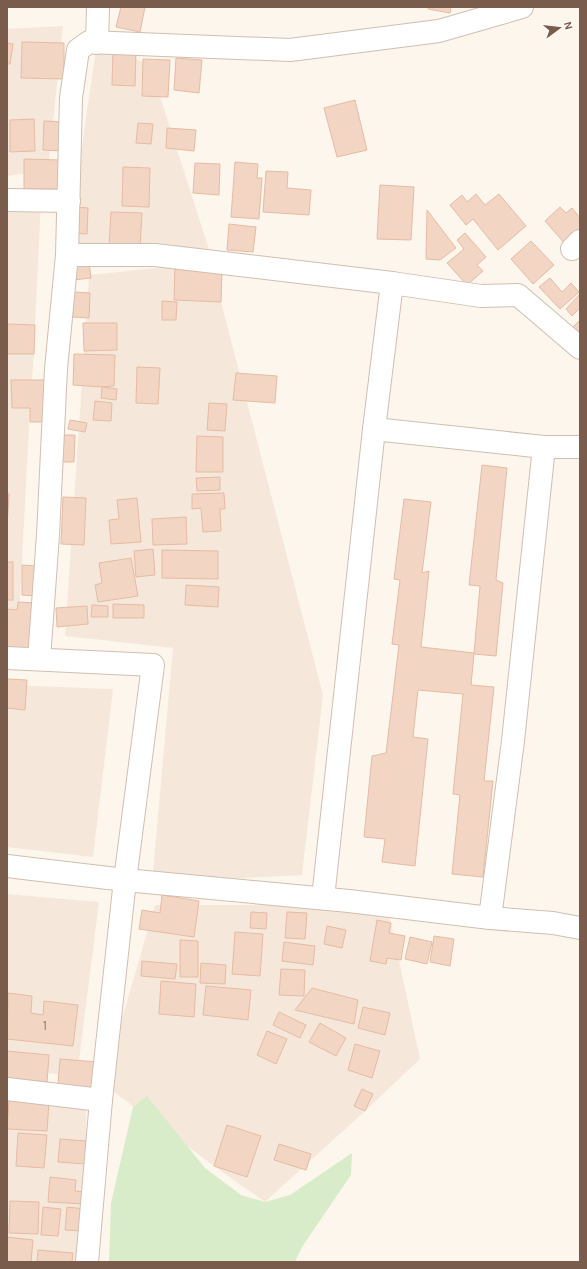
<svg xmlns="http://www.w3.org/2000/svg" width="587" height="1269" font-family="Karla,sans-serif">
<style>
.residential{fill:#f5e8da}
.green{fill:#d8ecc9}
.building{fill:#f3d5c3;stroke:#e6bba3}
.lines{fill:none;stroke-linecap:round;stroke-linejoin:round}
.street-casing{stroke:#d1beb0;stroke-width:24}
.street{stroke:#fff;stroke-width:22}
.labels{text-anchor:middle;stroke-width:3.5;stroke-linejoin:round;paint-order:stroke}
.number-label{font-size:13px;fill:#987a6a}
</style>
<rect width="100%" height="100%" fill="#fdf6ec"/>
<!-- residential -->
<g class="residential">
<polygon points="63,26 48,170 7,176 7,29"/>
<polygon points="97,43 150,65 213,262 221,302 323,695 302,875 152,883 173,648 65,636 89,275 175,266 67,255 73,207"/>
<polygon points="7,200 41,201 35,325 34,354 30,408 18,637 7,637"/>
<polygon points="7,685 113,689 93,857 7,847"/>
<polygon points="7,894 99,902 77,1076 7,1069"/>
<polygon points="155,905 385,905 391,923 420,1059 365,1111 265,1202 214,1166 103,1084"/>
<polygon points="7,1089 86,1098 86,1141 84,1262 7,1262"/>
</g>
<!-- green -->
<polygon class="green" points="147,1096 205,1168 241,1195 265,1202 290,1195 352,1153 351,1175 302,1247 295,1262 109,1262 111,1203 133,1107"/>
<!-- building -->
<g class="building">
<polygon points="121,7 145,7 140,32 116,27"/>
<polygon points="429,7 451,7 450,13 428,9"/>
<polygon points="22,42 64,43 64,79 21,78"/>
<polygon points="7,43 13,44 10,64 7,64"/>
<polygon points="113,50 136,50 135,86 112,85"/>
<polygon points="176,58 202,60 199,93 174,90"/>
<polygon points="143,59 170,60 168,97 142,96"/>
<polygon points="355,100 367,150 337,157 324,108"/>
<polygon points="34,119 35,151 10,152 10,120"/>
<polygon points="44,121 64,122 63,151 43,150"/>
<polygon points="138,123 153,124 151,144 136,143"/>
<polygon points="167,128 196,130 194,151 166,148"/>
<polygon points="24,159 60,160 59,189 24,189"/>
<polygon points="235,162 258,164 257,178 262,178 259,219 231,217"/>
<polygon points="195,163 220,164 219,195 193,193"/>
<polygon points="123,167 150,168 149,207 122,206"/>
<polygon points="266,171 288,172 287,188 311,190 309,215 263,212"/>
<polygon points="380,185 414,187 411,240 377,239"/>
<polygon points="476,194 485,205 499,194 526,226 498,250 473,219 466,225 450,205 462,195 467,202"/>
<polygon points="73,207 88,208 87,234 71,233"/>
<polygon points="560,207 566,213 572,208 580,218 580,235 567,246 545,221"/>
<polygon points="427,210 456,248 440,260 426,259"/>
<polygon points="111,212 142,213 140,249 109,247"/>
<polygon points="229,224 256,227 253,252 227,250"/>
<polygon points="465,233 486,257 477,265 483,271 467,285 447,263 464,249 457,240"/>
<polygon points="531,241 554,265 533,284 511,259"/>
<polygon points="89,262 91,278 73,280 71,264"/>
<polygon points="175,266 222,268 221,302 174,300"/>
<polygon points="550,278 562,292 571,283 579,292 560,309 539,287"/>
<polygon points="74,292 90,293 89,318 72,317"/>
<polygon points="580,294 580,308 572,316 566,309"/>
<polygon points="162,301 177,302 176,320 162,320"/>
<polygon points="580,320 580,336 572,328"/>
<polygon points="83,323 117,323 117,350 84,351"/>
<polygon points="7,324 35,325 34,354 7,354"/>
<polygon points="74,354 115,355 114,386 102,387 73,385"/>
<polygon points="137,367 160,368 158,404 136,403"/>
<polygon points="236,373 277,376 275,403 233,400"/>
<polygon points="11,380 46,380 47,422 30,422 30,408 12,408"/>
<polygon points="102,387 117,389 116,400 101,398"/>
<polygon points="95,401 112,403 111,421 93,420"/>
<polygon points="209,403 227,404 225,431 207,430"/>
<polygon points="70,420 87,423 85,432 68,429"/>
<polygon points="62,435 75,435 74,462 61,462"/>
<polygon points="197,436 223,437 223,472 196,472"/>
<polygon points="482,465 507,468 496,580 503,583 496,656 474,654 471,685 494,687 484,781 493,781 483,877 452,874 460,795 453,794 463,694 418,690 413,737 428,739 415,866 382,862 385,839 364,837 372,756 386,753 399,645 392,644 400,580 394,579 404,499 431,502 422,573 429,571 421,647 474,653 480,586 469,585"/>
<polygon points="220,477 220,490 197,491 196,478"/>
<polygon points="224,493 225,509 220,509 221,531 203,532 201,508 192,509 192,494"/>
<polygon points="7,494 9,494 7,529"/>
<polygon points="63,497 86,498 84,545 61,544"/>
<polygon points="137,498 141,542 111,544 109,520 119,519 117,500"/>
<polygon points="186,517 187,544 153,545 152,519"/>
<polygon points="153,549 155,575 136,577 134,551"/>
<polygon points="162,550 218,551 218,579 162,578"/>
<polygon points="131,558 138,596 98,602 95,585 102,583 99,563"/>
<rect x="7" y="562" width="6" height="38"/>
<polygon points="22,565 37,566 36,596 22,595"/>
<polygon points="186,585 219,587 218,607 185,605"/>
<polygon points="18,602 36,603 35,649 7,649 7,609 17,610"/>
<polygon points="113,604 144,605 144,618 113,618"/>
<polygon points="92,605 108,606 108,617 91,617"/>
<polygon points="87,606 88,624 57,627 56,608"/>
<polygon points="7,679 27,680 25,710 7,708"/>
<polygon points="162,895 199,901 194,937 139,929 142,910 160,913"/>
<polygon points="251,912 267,913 266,929 250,928"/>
<polygon points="287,912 307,913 305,939 285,938"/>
<polygon points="377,920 391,923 389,933 405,936 401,960 387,958 386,964 370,961"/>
<polygon points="327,926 346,930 342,948 324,944"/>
<polygon points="235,932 263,934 260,976 232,974"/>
<polygon points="434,936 454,939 450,966 430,962"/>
<polygon points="410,937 432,942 427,964 405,959"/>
<polygon points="180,940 198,941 198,977 180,977"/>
<polygon points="284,942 315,946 313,965 282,961"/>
<polygon points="142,961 177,964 175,979 141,976"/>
<polygon points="201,963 226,965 225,984 200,983"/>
<polygon points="281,969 305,970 304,996 279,995"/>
<polygon points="161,981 196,984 194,1017 159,1014"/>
<polygon points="206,986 251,990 248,1020 203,1015"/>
<polygon points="312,988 358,1000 354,1024 295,1010"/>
<polygon points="8,993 32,996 31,1013 43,1015 44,1001 78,1005 73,1046 7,1039"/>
<polygon points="363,1007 390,1013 385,1035 358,1028"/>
<polygon points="279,1012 306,1025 300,1038 273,1025"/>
<polygon points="320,1023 346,1038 336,1056 309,1042"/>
<polygon points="267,1031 287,1039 276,1064 257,1055"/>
<polygon points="355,1044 380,1051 372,1078 348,1070"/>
<polygon points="7,1051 49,1055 47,1082 7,1078"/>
<polygon points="60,1059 98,1062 95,1088 58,1085"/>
<polygon points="362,1089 373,1094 365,1111 354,1106"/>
<polygon points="9,1100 49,1102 47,1131 7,1129"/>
<polygon points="227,1125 261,1136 247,1177 214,1166"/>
<polygon points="18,1133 47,1135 44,1168 16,1166"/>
<polygon points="60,1139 86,1141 85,1164 58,1162"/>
<polygon points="279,1144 311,1154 306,1170 274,1160"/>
<polygon points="50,1177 76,1180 75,1191 85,1192 84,1204 48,1202"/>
<polygon points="10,1201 39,1202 38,1234 9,1233"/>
<polygon points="43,1207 61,1209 58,1236 41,1235"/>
<polygon points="67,1207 85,1209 83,1231 65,1230"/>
<polygon points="7,1237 33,1240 31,1262 7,1262"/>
<polygon points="38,1250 73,1253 72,1262 37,1262"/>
</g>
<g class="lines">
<defs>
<g id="street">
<polyline points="97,43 98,7"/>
<polyline points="7,200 69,201"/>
<polyline points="572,249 580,241"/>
<polyline points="67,255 155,255 392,283 481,296 518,295 580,348"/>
<polyline points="374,429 392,283"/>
<polyline points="7,658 153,665 125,880 101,1100 87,1262"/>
<polyline points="39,659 48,535 56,369 67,255 71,98 78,50 89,42 290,50 439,31 522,7"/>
<polyline points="7,866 125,880 349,901 490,918 553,923 580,928"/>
<polyline points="323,898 374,429 544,447 580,447"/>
<polyline points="490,918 513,741 544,447"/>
<polyline points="7,1089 101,1100"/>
</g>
</defs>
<!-- street casing -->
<use href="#street" class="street-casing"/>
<!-- street -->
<use href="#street" class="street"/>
</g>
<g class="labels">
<!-- number labels -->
<g class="number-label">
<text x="45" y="1030">1</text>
</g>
</g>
<!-- border -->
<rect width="587" height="1269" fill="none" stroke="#7a5c4d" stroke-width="16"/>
<!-- north arrow -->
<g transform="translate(559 28) rotate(75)" stroke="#fffaf3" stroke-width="3" paint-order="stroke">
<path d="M0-3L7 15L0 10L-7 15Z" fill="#7a5c4d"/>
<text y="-6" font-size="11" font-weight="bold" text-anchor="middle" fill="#7a5c4d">N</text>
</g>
</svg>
